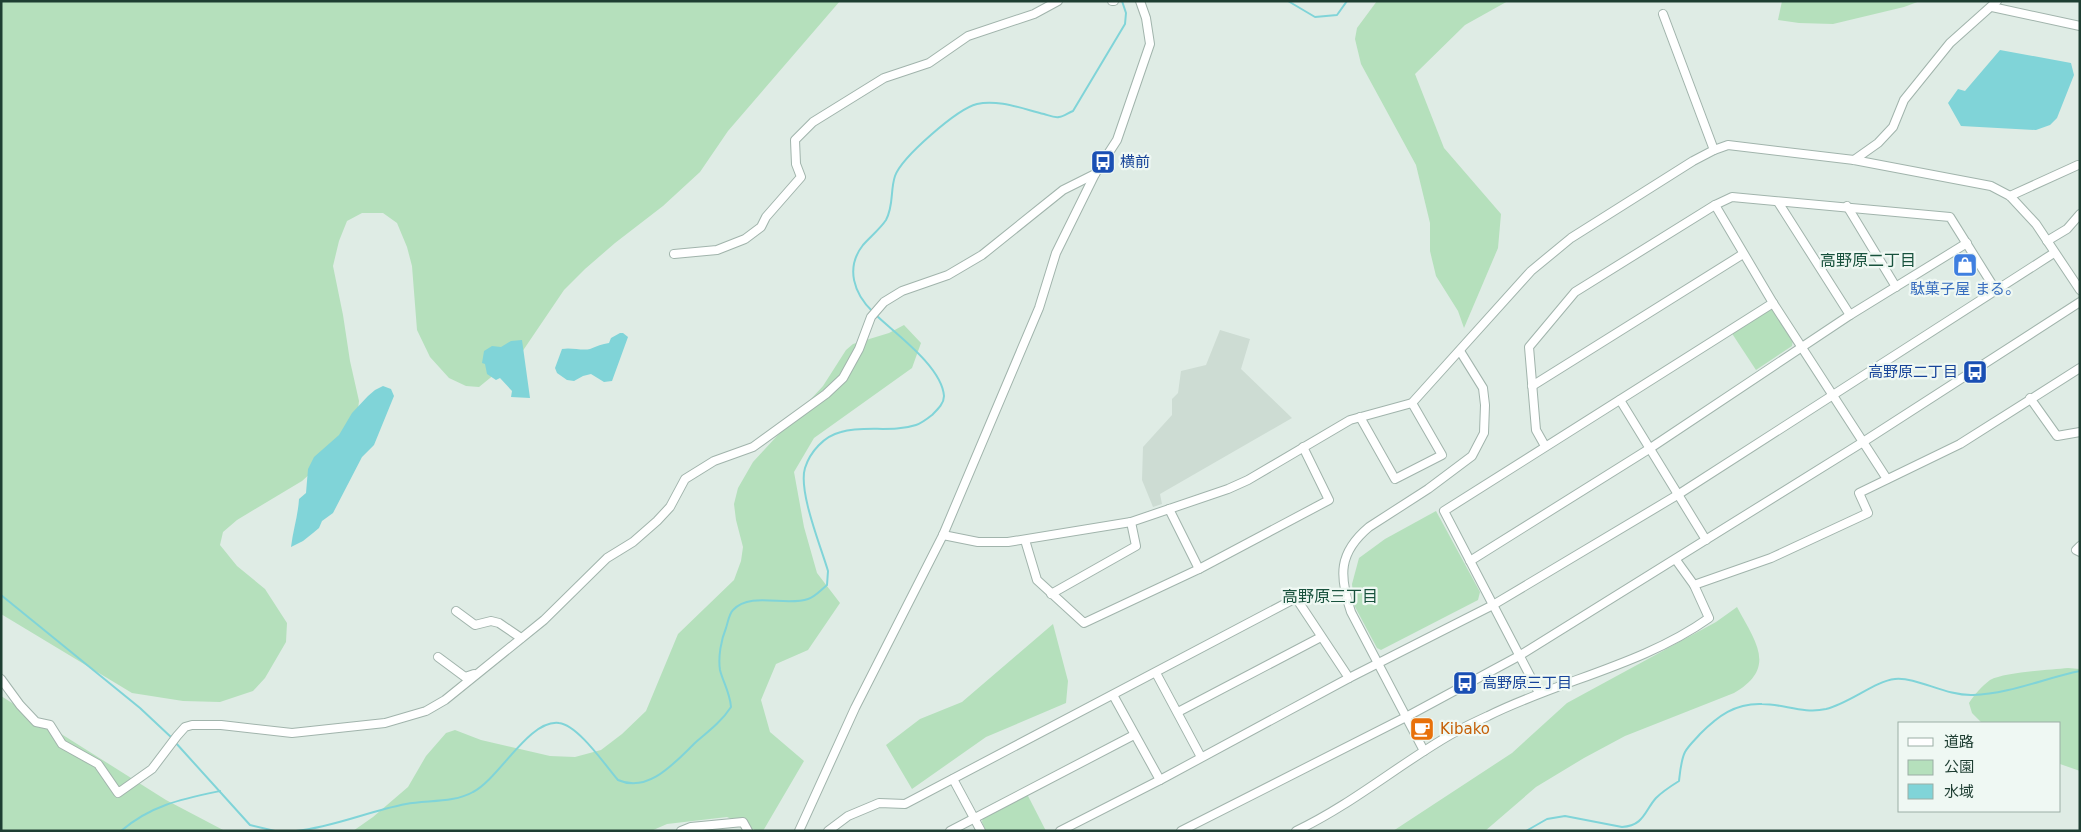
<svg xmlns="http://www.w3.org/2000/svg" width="2081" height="832" font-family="'DejaVu Sans','Noto Sans JP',sans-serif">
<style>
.built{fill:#cddcd3}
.green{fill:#b5e0bc}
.water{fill:#80d4d8}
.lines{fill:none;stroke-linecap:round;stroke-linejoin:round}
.stream{stroke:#80d4d8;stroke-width:2}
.minor-casing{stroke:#a1b4ac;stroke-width:10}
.minor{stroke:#fff;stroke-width:8}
.labels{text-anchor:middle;stroke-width:4.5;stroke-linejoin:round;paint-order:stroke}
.transit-label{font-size:15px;fill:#164399;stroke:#eff8f3;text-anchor:start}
.shop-label{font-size:15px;fill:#366cbe;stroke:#eff8f3}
.food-label{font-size:15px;fill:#c56008;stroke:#eff8f3;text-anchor:start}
.neighbourhood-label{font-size:16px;fill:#18523d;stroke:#eff8f3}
</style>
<rect width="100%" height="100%" fill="#dfece5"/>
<!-- built -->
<polygon class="built" points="1220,330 1250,339 1241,369 1292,418 1160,494 1162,504 1153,507 1142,480 1143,447 1172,415 1172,399 1178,393 1181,371 1206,365"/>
<!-- green -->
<g class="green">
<polygon points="1,1 840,1 728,131 700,172 663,206 615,243 585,269 564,290 522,352 479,387 466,386 449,378 430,357 417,330 412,266 407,247 397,223 383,213 362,213 347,221 339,241 333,266 343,315 350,361 359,401 357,418 348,440 302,481 237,520 223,532 220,545 237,566 265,589 287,623 286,642 265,678 253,691 220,702 183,701 132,693 1,614"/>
<polygon points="1377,1 1508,1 1465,25 1415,74 1444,148 1501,214 1498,248 1464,328 1458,311 1436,276 1430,251 1430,223 1416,165 1361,64 1355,39 1357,28"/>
<polygon points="1782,1 1920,1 1904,7 1833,24 1799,23 1778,20"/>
<polygon points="1772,307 1793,340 1792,346 1756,370 1731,332"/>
<polygon points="904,325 921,343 912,368 814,438 794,472 804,527 817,573 840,603 808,650 776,664 761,700 770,732 804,761 763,831 757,831 727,817 667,824 651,831 353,831 373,817 408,787 426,756 446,733 455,730 481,740 550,756 575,757 601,750 622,734 646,711 678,634 734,580 741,561 743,547 736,520 734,504 738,488 753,462 823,386 846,350 853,344 889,333"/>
<polygon points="1436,511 1480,592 1478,600 1381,650 1377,648 1354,605 1352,584 1359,558 1385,539"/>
<path d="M1737 607C1755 641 1778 668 1734 693L1625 736 1584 758 1536 787 1485 831H1393L1512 753 1567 703 1716 622Z"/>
<polygon points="1053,624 1068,681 1066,703 986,737 912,789 886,745 920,719 962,702"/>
<path d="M2068 668 2080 669V771L2060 764V723H1982L1972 713 1969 703C1974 695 1982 686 1990 680 2005 672 2049 670 2068 668Z"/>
<polygon points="1,696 166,800 225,831 1,831"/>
<polygon points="1027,794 1046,831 986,831 982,822 983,817"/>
</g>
<!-- water -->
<g class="water">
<polygon points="2000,50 2071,63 2074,75 2057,118 2050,125 2036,130 1961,126 1948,103 1958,89 1965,91"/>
<path d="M620 333H623L628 337 612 381 604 382 591 374 583 376 574 381 567 380 557 373 555 368 562 349C571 347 582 351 590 349 597 346 602 344 609 343L611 338Z"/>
<polygon points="522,340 530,398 511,397 512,391 500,378 496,380 487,374 485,364 482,363 484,351 492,346 501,347 511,341"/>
<path d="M383 386 391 389 394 396 374 445 362 457 333 513 322 521 319 528 313 533 303 541 291 547C293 530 298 516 299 499L306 493 308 469 314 457 339 435 352 413 368 396 375 390Z"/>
</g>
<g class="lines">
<!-- stream -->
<g class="stream">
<polyline points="1288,1 1315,17 1337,15 1347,1"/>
<path d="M873 312C854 294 845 268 863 245 870 237 880 229 886 220 894 205 890 191 895 176 902 157 957 109 977 104 998 99 1023 109 1044 114 1048 115 1054 118 1059 117 1063 117 1068 113 1073 111L1125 24 1126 13 1122 1"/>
<polyline points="1,595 140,708 172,738"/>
<polyline points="175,742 250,825 275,831"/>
<path d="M121 831C151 805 182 799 220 791"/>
<path d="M296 831C334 827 369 811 406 804 427 800 454 803 473 792 499 779 529 719 559 723 578 725 605 765 618 780 649 794 676 761 696 742 709 731 722 721 731 707 730 693 723 682 720 670 718 657 721 640 726 628 728 622 729 614 733 610 751 591 786 607 808 599 815 597 821 590 827 585L828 571C821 547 798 491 805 468 810 452 824 436 841 432 865 425 892 433 916 425 922 423 927 419 932 415 937 410 944 404 944 396 942 367 896 334 877 316"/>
<path d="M1526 831 1547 819 1565 816 1622 827C1644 826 1645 810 1656 798 1663 791 1671 786 1679 781 1680 772 1681 760 1685 752 1689 745 1695 740 1700 734 1718 716 1735 703 1762 704 1784 704 1803 714 1826 709 1850 703 1875 681 1895 679 1918 677 1945 696 1973 695 2009 694 2045 678 2080 671"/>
</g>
<defs>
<g id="minor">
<polyline points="1112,1 1114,1"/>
<polyline points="1992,7 2080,26"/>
<polyline points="1663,14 1714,150"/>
<polyline points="1854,160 1878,143 1893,127 1904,100 1950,43 1997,1"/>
<polyline points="2010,196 2078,165"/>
<polyline points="1778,202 1850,315"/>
<polyline points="1715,205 1773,303 1887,479"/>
<polyline points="1847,206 1896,287"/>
<polyline points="2047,241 2067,229 2080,214"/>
<polyline points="674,254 717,250 745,239 761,227 766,217 801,177 796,164 795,140 813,122 884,78 929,63 968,36 1034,14 1058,1"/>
<polyline points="1532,386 1743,254"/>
<polyline points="2030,398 2057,436 2080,432"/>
<polyline points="1620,400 1706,540"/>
<polyline points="1360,417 1395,479 1442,455 1412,403"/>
<polyline points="1545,446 1536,430 1529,347 1575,292 1715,205 1732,197 1950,217 1995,289"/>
<polyline points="1169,509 1199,569"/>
<polyline points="943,535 978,542 1008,542 1131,522 1228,489 1248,480 1350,420 1412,403 1531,271 1571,238 1693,161 1714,150 1728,145 1854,160 1991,186 2010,196 2036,224 2080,290"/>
<polyline points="1025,540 1037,580 1084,623 1199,569 1329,500 1303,447"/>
<polyline points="2080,546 2076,550 2080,552"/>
<polyline points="1470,561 1649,449 1850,315 1967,243"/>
<polyline points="1694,585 1771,558 1868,513 1859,493 1960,444 2080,368"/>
<polyline points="1051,594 1136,546 1131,522"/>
<polyline points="456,611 475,625 491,621 499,623 521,638"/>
<polyline points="438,657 465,677 474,674"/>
<polyline points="1156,673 1201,757"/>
<polyline points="1,679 20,705 36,722 50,725 62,744 98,764 118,793 152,769 177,736 185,727 192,725 221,725 292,733 385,723 426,711 445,700 544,620 607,558 633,542 657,521 670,507 685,479 714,461 753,447 826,394 843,378 859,349 871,317 884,302 902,291 948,275 982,255 1063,190 1095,174"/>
<polyline points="1539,693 1444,511 1773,303"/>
<polyline points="1113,695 1160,780"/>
<polyline points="1178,712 1321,637"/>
<path d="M1424 751 1351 612C1339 576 1338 553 1369 527L1428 489 1472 456 1484 433 1485 405 1483 388 1460 351"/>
<polyline points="953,779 981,831"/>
<polyline points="681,831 691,827 743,822 748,831"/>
<polyline points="799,831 855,708 943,535 1039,308 1056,253 1095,174 1117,140 1150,44 1146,18 1140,1"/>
<polyline points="828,831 848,816 879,803 905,804 1296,598 1349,678"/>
<polyline points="950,831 1134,735"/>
<polyline points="1060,831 1160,780 1349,678 1493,605 1679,494 2054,253"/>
<polyline points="1181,831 1406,717 1519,656 1863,442 2080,302"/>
<path d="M1296 831C1351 805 1398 765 1450 735 1462 728 1475 722 1488 716 1560 680 1643 665 1709 618L1694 585 1676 560"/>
</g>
</defs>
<!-- minor casing -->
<use href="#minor" class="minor-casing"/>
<!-- minor -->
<use href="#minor" class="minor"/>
</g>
<!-- icons -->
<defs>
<symbol id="bus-square" viewBox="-11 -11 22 22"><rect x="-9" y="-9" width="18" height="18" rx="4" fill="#1a4fb4" stroke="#eff8f3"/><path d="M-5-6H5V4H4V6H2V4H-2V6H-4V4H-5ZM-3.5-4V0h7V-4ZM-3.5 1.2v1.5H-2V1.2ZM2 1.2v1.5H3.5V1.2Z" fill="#fff"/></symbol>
<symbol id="shop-square" viewBox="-11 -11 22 22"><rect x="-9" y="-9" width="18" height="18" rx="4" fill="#3f7fe0" stroke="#eff8f3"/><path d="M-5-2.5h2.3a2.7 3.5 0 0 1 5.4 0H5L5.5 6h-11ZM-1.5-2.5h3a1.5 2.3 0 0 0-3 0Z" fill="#fff"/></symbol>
<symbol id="cafe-square" viewBox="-11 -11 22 22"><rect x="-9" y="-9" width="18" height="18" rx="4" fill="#e8710a" stroke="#eff8f3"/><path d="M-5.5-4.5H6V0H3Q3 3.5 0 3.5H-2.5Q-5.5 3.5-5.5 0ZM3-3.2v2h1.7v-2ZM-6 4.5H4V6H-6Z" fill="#fff"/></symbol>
</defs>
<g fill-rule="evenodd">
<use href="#bus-square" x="1089" y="148" width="28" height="28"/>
<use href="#shop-square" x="1951" y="251" width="28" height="28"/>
<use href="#bus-square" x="1961" y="358" width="28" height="28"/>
<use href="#bus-square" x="1451" y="669" width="28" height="28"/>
<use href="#cafe-square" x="1408" y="715" width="28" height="28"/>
</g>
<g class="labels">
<!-- transit labels -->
<g class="transit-label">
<text x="1120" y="167">横前</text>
<text x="1958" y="377" text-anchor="end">高野原二丁目</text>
<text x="1482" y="688">高野原三丁目</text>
</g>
<!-- shop labels -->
<g class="shop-label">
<text x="1965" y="294">駄菓子屋 まる。</text>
</g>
<!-- food labels -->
<g class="food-label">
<text x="1440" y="734">Kibako</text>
</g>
<!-- neighbourhood labels -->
<g class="neighbourhood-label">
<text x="1868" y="266">高野原二丁目</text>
<text x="1330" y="602">高野原三丁目</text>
</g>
</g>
<!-- border -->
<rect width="2081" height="832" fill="none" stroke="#1e3e32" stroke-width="5"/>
<!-- legend -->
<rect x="1898" y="722" width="162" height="90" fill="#eff8f3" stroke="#9baea6"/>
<rect x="1908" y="738" width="25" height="8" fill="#ffffff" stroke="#9baea6"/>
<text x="1944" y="747" font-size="15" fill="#1e3e32">道路</text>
<rect x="1908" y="760" width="25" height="15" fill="#b5e0bc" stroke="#9baea6"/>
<text x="1944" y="772" font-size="15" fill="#1e3e32">公園</text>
<rect x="1908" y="784" width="25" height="15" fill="#80d4d8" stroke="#9baea6"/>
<text x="1944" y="797" font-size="15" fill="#1e3e32">水域</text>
</svg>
